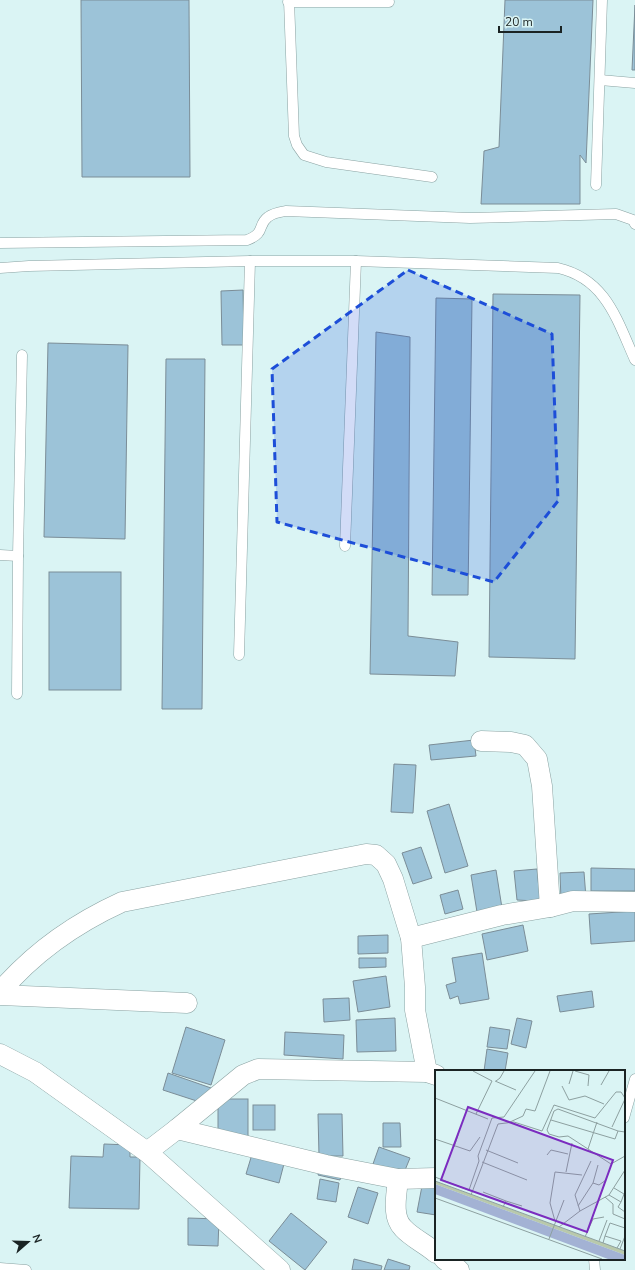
<svg xmlns="http://www.w3.org/2000/svg" width="635" height="1270" font-family="'Nunito Sans',sans-serif">
<style>
.building{fill:#9cc3d8;stroke:#7b8d97}
.lines{fill:none;stroke-linecap:round;stroke-linejoin:round}
.service-casing{stroke:#8aa2a2;stroke-width:11}
.minor-casing{stroke:#8aa2a2;stroke-width:21}
.service{stroke:#fff;stroke-width:10}
.minor{stroke:#fff;stroke-width:20}
.marked{fill:#1d4ed8;fill-opacity:0.2;stroke:#1d4ed8;stroke-width:3;stroke-dasharray:8 5;stroke-linejoin:round}
.inset-road{fill:none;stroke:#8da0a0;stroke-width:1}
.view{fill:#7b2cbf;fill-opacity:0.15;stroke:#7b2cbf;stroke-width:2}
.inset-edge{fill:none;stroke:#1a2323;stroke-width:2}
</style>
<rect width="100%" height="100%" fill="#daf4f4"/>
<!-- building -->
<g class="building">
<polygon points="81,0 189,0 190,177 82,177"/>
<polygon points="505,0 593,0 586,163 580,155 580,204 481,204 484,151 499,147"/>
<polygon points="635,5 635,70 632,70"/>
<polygon points="243,290 244,345 222,345 221,291"/>
<polygon points="493,294 580,295 575,659 489,657"/>
<polygon points="436,298 472,299 468,595 432,595"/>
<polygon points="376,332 410,337 408,636 458,642 455,676 370,674"/>
<polygon points="48,343 128,345 125,539 44,537"/>
<polygon points="166,359 205,359 202,709 162,709"/>
<rect x="49" y="572" width="72" height="118"/>
<polygon points="474,740 476,756 431,760 429,745"/>
<polygon points="394,764 416,765 413,813 391,812"/>
<polygon points="449,804 468,866 445,873 427,811"/>
<polygon points="421,847 432,878 413,884 402,853"/>
<polygon points="591,868 635,869 635,891 591,891"/>
<polygon points="537,869 540,898 535,901 517,900 514,871"/>
<polygon points="496,870 502,908 477,912 471,875"/>
<polygon points="584,872 586,898 561,900 560,873"/>
<polygon points="458,890 463,909 445,914 440,895"/>
<polygon points="635,911 635,941 591,944 589,914"/>
<polygon points="523,925 528,951 487,960 482,934"/>
<polygon points="388,935 388,953 358,954 358,936"/>
<polygon points="482,953 489,999 460,1004 458,996 450,999 446,985 456,982 452,958"/>
<polygon points="359,958 386,958 386,967 359,968"/>
<polygon points="386,976 390,1007 358,1012 353,981"/>
<polygon points="592,991 594,1007 560,1012 557,996"/>
<polygon points="349,998 350,1020 324,1022 323,999"/>
<polygon points="395,1018 396,1051 357,1052 356,1020"/>
<polygon points="517,1018 532,1021 526,1048 511,1044"/>
<polygon points="186,1027 225,1040 211,1085 172,1073"/>
<polygon points="490,1027 510,1030 507,1049 487,1047"/>
<polygon points="285,1032 344,1035 343,1059 284,1055"/>
<polygon points="487,1049 508,1053 505,1071 484,1071"/>
<polygon points="168,1073 211,1088 206,1104 163,1090"/>
<rect x="218" y="1099" width="30" height="38"/>
<rect x="253" y="1105" width="22" height="25"/>
<polygon points="318,1114 342,1114 343,1156 319,1156"/>
<polygon points="383,1123 400,1123 401,1147 383,1147"/>
<polygon points="104,1144 130,1145 130,1157 140,1157 139,1209 69,1208 71,1156 103,1157"/>
<polygon points="379,1147 410,1158 403,1175 373,1164"/>
<polygon points="253,1151 285,1160 279,1183 246,1174"/>
<polygon points="320,1167 342,1172 340,1180 318,1175"/>
<polygon points="320,1179 339,1183 336,1202 317,1199"/>
<polygon points="422,1186 436,1188 436,1215 417,1212"/>
<polygon points="358,1187 378,1193 368,1224 348,1217"/>
<polygon points="291,1213 327,1242 305,1270 269,1241"/>
<polygon points="188,1218 219,1219 218,1246 188,1245"/>
<polygon points="354,1259 382,1266 381,1270 352,1270"/>
<polygon points="388,1259 410,1266 409,1270 384,1270"/>
</g>
<g class="lines">
<defs>
<g id="service">
<polyline points="289,0 294,136 297,145 304,155 326,162 432,177"/>
<polyline points="288,2 389,2"/>
<polyline points="600,80 635,83"/>
<polyline points="596,185 602,0"/>
<path d="M0 243 247 240C266 233 257 225 268 217 273 213 280 212 286 211L470 218 616 214 633 220 635 224"/>
<path d="M0 268 29 266 250 261H356L558 268C606 279 617 320 635 360"/>
<polyline points="345,546 356,261"/>
<polyline points="0,555 18,556 17,694"/>
<polyline points="18,556 22,355"/>
<polyline points="239,655 250,261"/>
<polyline points="624,1118 635,1079"/>
<polyline points="594,1259 595,1270"/>
<polyline points="0,1268 26,1270"/>
</g>
<g id="minor">
<polyline points="481,741 511,742 525,745 537,759 542,786 550,907"/>
<polyline points="411,938 502,915 550,907 573,901 635,902"/>
<path d="M0 992C33 953 76 923 122 902L366 854 376 855 386 864 393 879 411 938 415 987V1010L427 1072"/>
<polyline points="0,995 187,1003"/>
<polyline points="0,1054 35,1072 147,1152 280,1270"/>
<polyline points="177,1129 326,1165 398,1179 436,1178"/>
<polyline points="147,1152 177,1129 243,1075 258,1069 427,1072 436,1075"/>
<path d="M398 1179C397 1193 391 1216 403 1228 412 1238 426 1244 436 1253"/>
<polyline points="444,1259 459,1270"/>
</g>
</defs>
<!-- service casing -->
<use href="#service" class="service-casing"/>
<!-- minor casing -->
<use href="#minor" class="minor-casing"/>
<!-- service -->
<use href="#service" class="service"/>
<!-- minor -->
<use href="#minor" class="minor"/>
</g>
<!-- marked area -->
<path class="marked" d="M408 270 552 334 558 501 494 582 277 522 272 369Z"/>
<!-- overview -->
<g transform="translate(435 1070)">
<rect width="190" height="190" fill="#daf4f4"/>
<path d="M0 111 190 181V185L0 114Z" fill="#b9c9ab"/>
<path d="M0 114 190 185V189H173L0 124Z" fill="#a3b2d4"/>
<path class="inset-road" d="M38 1 57 11 41 44M140 1 154 5 153 16M60 11 81 20M61 11 65 8 69 1M134 14 138 1M166 15 174 1M127 16 134 30 150 26 169 34M0 28 53 49M116 50 180 69 183 61 190 62M75 52 88 46 91 39 100 41 115 1M177 57 190 29M183 61 123 39 119 41 112 60 114 64 124 67 133 66 176 94 190 86M0 69 35 81 45 67M19 77 23 65M153 79 162 52M51 80 83 93M112 85 116 80 133 84M47 92 92 110M131 102 137 73M0 107 36 121M0 111 190 181M158 113 164 115 171 110M179 118 189 124 186 132M34 120 44 91 43 86 57 48 69 47 100 1M48 122 71 131M36 125 63 54 79 52 107 61 119 35 160 48 181 22H186L190 28M174 125 186 132 183 137 190 142M170 127 178 134V144L190 149M0 128 167 189M143 136 158 113 163 95M68 137 71 131 87 136M145 141 140 125 156 91M120 151 115 133 120 102 147 105M124 157 145 141 174 125 190 100M170 166 175 153 190 158M150 167 158 149 169 147M114 169 129 130M164 171 172 150M168 173 170 166 186 171 182 178M185 179 190 166"/>
<path class="view" d="M33 37 178 90 152 162 6 110Z"/>
<rect width="190" height="190" class="inset-edge"/>
</g>
<!-- north arrow -->
<g transform="translate(28 1242) rotate(70)" stroke="#daf4f4" stroke-width="3" paint-order="stroke">
<path d="M0-3L7 15L0 10L-7 15Z" fill="#1a2323"/>
<text y="-6" font-size="11" font-weight="bold" text-anchor="middle" fill="#1a2323">N</text>
</g>
<!-- scale -->
<path d="M499 26v6h62v-6" fill="none" stroke="#1a2323" stroke-width="2"/>
<text x="505" y="26" font-size="12" fill="#1a2323" stroke="#daf4f4" stroke-width="3" paint-order="stroke">20 m</text>
</svg>
